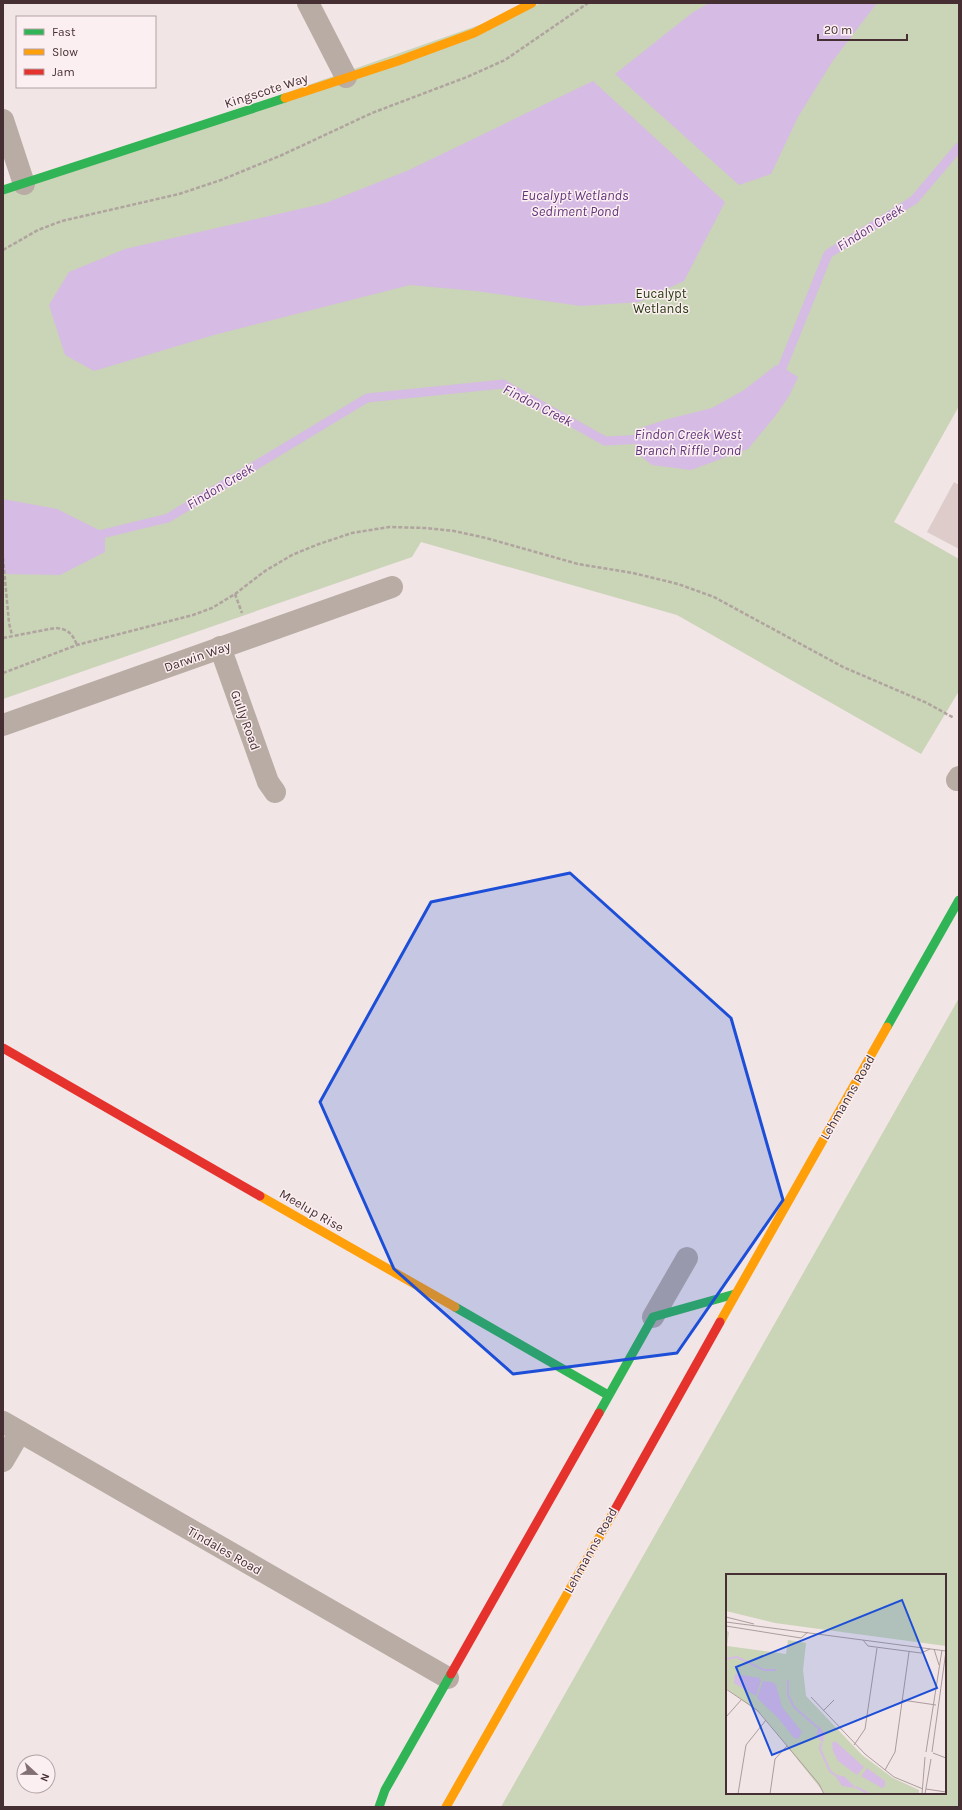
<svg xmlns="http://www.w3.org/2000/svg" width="962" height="1810" font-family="Karla,sans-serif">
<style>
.green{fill:#cad4b7;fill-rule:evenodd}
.water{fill:#d6bbe4}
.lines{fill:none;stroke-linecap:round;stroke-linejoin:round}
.stream{stroke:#d6bbe4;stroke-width:9}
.building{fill:#decccb}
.path{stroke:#b0a49f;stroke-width:2.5;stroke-dasharray:4 2;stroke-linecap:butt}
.street{stroke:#b8aca4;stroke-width:22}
.fast{stroke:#30b455;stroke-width:9}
.slow{stroke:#ff9f0a;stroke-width:9}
.jam{stroke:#e5322d;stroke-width:9}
.marked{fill:#1d4ed8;fill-opacity:0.2;stroke:#1d4ed8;stroke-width:3;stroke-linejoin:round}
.labels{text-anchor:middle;stroke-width:3;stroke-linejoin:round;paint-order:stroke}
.street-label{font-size:13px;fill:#462f32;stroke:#fceff1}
.park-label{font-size:13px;fill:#263a0f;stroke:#fceff1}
.water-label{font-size:14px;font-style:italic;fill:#60357b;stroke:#fceff1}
.inset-river{fill:none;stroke:#d6bbe4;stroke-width:2}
.inset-road{fill:none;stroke:#ad9c9d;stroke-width:1}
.view{fill:#1d4ed8;fill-opacity:0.15;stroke:#1d4ed8;stroke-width:2}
.inset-edge{fill:none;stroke:#462f32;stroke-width:2}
</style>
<rect width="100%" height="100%" fill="#f1e5e5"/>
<!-- green -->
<g class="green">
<polygon points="542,3 959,3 959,406 894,522 959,559 959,691 921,754 677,615 421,542 412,557 3,699 3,192"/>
<path d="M959 998V1807H501ZM727 1575H945V1793H727Z"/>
</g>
<!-- water -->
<g class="water">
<polygon points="709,3 877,3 832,62 798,117 771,174 739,185 615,74 692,13"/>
<polygon points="593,81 725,202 684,281 639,302 581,306 476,291 410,285 214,335 94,371 65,355 49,305 69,272 125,249 326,203 409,170"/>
<polygon points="776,365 782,367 798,377 789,396 776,415 748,449 691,470 652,465 637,453 635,440 637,429 668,419 712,408 744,390"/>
<polygon points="3,499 57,509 105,533 105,552 60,575 3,574"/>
</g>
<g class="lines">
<!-- stream -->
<g class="stream">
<polyline points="778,378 828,254 914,200 959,147"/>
<polyline points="94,536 168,518 367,398 503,384 605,441 646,439"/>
</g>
</g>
<!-- building -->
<polygon class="building" points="954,482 959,485 959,549 927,532"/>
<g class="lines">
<!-- path -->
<g class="path">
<polyline points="3,250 38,230 62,221 179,194 221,180 282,155 372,113 467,77 505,60 588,3"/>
<polyline points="3,558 9,623 12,635"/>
<polyline points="235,594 242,613"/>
<path d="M3 638 55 628C68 629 72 633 77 645"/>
<polyline points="3,673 77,645 193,615 212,608 235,594 265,571 292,555 319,544 352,533 389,527 425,528 454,531 486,538 578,564 633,573 678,584 714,597 843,667 927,703 954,718"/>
</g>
<!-- street -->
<g class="street">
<polyline points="308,3 346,77"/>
<polyline points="3,120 24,184"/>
<polyline points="220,647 268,782 275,792"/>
<polyline points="3,725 392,587"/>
<polyline points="957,780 959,777"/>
<polyline points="653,1317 687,1258"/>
<polyline points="3,1422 448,1678"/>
<polyline points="3,1461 20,1432"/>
</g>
<!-- fast -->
<g class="fast">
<polyline points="3,190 285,98"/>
<polyline points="887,1027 959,900"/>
<polyline points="455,1307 608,1395"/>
<polyline points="599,1413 653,1317 735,1294"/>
<polyline points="379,1807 385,1790 451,1674"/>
</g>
<!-- slow -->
<g class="slow">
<polyline points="285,98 398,61 474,33 532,3"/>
<polyline points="260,1196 455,1307"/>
<polyline points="720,1322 887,1027"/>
<polyline points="446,1807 613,1513"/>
</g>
<!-- jam -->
<g class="jam">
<polyline points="3,1048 260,1196"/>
<polyline points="613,1513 720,1322"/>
<polyline points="451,1674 599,1413"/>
</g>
</g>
<!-- marked area -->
<path class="marked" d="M570 873 731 1018 783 1200 677 1353 513 1374 394 1269 320 1102 431 902Z"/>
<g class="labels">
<!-- street labels -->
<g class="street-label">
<text transform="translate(266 90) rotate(-18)" y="5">Kingscote Way</text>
<text transform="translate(197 656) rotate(-19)" y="5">Darwin Way</text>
<text transform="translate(246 720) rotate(70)" y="5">Gully Road</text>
<text transform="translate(847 1097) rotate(-60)" y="5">Lehmanns Road</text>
<text transform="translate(312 1210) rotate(30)" y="5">Meelup Rise</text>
<text transform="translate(225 1550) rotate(30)" y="5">Tindales Road</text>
<text transform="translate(590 1550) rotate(-61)" y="5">Lehmanns Road</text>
</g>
<!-- park labels -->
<g class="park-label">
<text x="661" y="298">Eucalypt<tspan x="661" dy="15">Wetlands</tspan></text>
</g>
<!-- water labels -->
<g class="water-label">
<text x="575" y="200">Eucalypt Wetlands<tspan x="575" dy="16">Sediment Pond</tspan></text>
<text transform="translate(870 227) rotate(-32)" y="5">Findon Creek</text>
<text transform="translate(538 405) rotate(27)" y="5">Findon Creek</text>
<text x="688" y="439">Findon Creek West<tspan x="688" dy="16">Branch Riffle Pond</tspan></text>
<text transform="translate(220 486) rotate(-31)" y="5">Findon Creek</text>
</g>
</g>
<!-- overview -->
<g transform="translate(726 1574)">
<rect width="220" height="220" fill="#f1e5e5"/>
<path d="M0 0H220V72L49 49 0 37ZM0 56 3 58 1 72 60 80 62 66 80 69 77 96 80 122 136 181 167 204 193 216V220H99L36 141 0 114Z" fill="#cad4b7"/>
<path d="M9 100 33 104 35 106 30 122 8 109ZM37 107 46 108 50 111 56 133 76 158 72 165 68 164 52 144 31 124ZM92 151 98 159 97 169 91 163ZM109 167 138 193 131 201 112 187 107 177 106 169ZM141 194 159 207V212L156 214 135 202ZM108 200 119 203 130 214 116 212Z" fill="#d6bbe4"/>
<path class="inset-river" d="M0 85 11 83 38 96H50M62 106V121L68 133 91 153M95 169 94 175 104 197 109 201M130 213 143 220"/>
<path class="inset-road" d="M0 43 28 50M0 48 220 77M0 52 75 64 82 58M137 66 142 72 195 79 204 75M208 75 213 91M0 115 31 136 93 210 98 220M85 123 139 180 168 203 197 215M176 126 210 131M97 137 108 126M0 143 16 125M128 171 139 155 151 74M200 178 216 76M206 178 220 77M207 179 220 184M159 196 169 178 183 78M200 215 220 218M12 220 20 171 40 146M44 220 49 185 61 172M196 220 199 183M199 220 205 185"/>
<path class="view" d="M176 26 211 114 46 181 10 93Z"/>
<rect width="220" height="220" class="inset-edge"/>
</g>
<!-- border -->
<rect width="962" height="1810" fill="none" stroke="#462f32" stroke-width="8"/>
<!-- legend -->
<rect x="16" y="16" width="140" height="72" fill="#fceff1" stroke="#b3a2a5"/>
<rect x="24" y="29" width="20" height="6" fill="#30b455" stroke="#b3a2a5"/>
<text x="52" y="36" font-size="12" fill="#462f32">Fast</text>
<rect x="24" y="49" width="20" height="6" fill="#ff9f0a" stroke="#b3a2a5"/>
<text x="52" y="56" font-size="12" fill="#462f32">Slow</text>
<rect x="24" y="69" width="20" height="6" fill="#e5322d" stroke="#b3a2a5"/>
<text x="52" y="76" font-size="12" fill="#462f32">Jam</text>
<!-- north arrow -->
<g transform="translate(36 1774) rotate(112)"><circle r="19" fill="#fceff1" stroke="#b3a2a5"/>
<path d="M0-3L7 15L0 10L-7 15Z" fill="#826f71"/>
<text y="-6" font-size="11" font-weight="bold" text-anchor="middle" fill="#462f32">N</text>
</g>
<!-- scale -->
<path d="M818 34v6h89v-6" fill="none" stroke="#462f32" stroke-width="2"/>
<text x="824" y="34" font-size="12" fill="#462f32" stroke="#fceff1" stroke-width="3" paint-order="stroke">20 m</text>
</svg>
